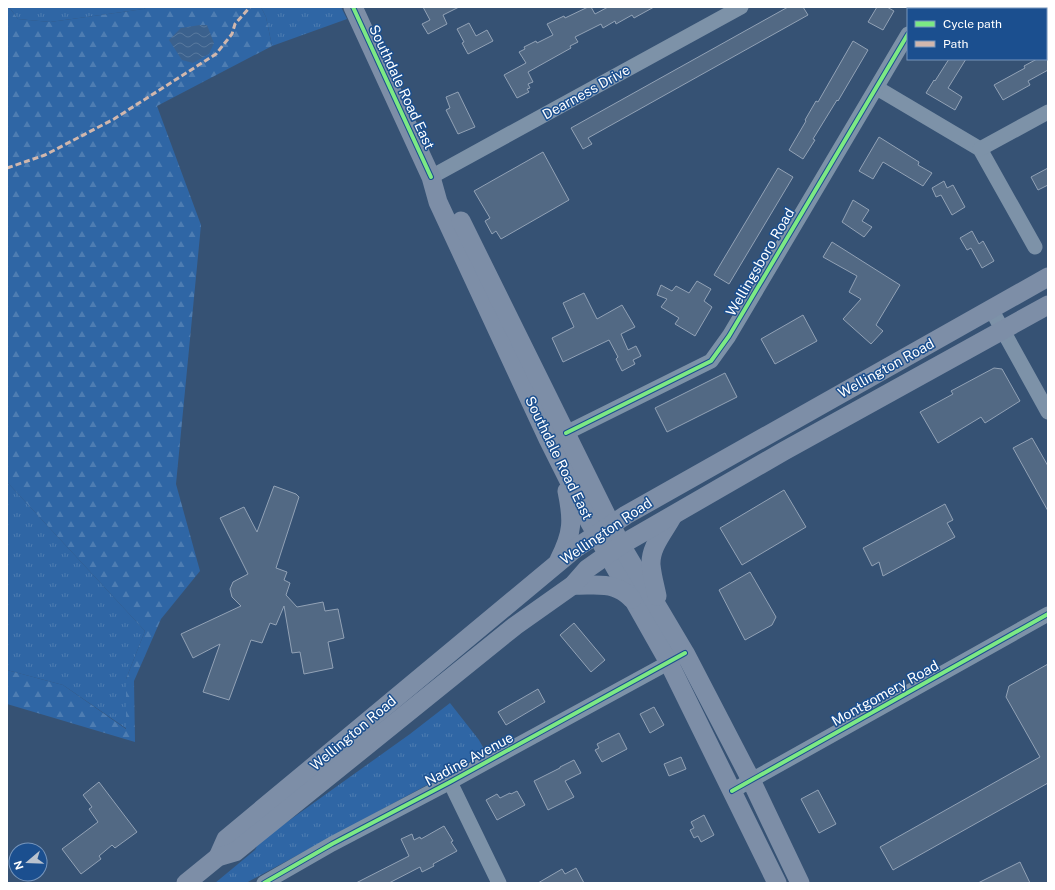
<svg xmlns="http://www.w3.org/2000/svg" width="1055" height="890" font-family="'Public Sans',sans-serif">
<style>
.grass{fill:url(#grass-tufts)}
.forest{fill:url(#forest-firs)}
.water{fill:url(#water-waves)}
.building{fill:#526984;stroke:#92a2b6}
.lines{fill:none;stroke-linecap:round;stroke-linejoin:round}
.minor{stroke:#7d92a8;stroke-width:15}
.major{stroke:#7d8ea7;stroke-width:19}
.quiet{stroke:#d1b7ad;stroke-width:3;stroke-dasharray:6 3;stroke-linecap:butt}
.cycleway-casing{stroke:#1b4f8f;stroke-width:6}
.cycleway{stroke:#7ce984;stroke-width:4}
.labels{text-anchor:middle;stroke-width:3;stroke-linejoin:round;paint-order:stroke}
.street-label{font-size:14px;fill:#fff;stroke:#1b4f8f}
</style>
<defs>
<pattern id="grass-tufts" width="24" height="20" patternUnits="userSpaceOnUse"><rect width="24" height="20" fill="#2f66a5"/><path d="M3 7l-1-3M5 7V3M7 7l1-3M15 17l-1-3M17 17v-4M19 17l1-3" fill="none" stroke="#4e7db2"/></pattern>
<pattern id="forest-firs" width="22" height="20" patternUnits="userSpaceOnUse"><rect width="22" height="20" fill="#2f66a5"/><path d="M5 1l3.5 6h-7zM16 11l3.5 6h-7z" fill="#4e7db2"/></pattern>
<pattern id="water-waves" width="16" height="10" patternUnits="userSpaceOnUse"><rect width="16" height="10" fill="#3b618d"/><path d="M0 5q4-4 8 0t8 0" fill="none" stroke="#58799e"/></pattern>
</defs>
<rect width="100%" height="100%" fill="#365274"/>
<!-- grass -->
<g class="grass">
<polygon points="9,7 147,7 144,9 50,22 18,19"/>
<polygon points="261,7 341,7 347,19 272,46 266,17"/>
<polygon points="7,482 145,631 126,679 127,729 63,685 7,670"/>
<polygon points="450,703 479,740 486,753 246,883 215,883 255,850 259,842 410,734"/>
</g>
<!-- forest -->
<polygon class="forest" points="7,7 9,7 18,19 50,22 144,9 147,7 261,7 266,17 272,46 157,106 201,225 176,484 200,571 161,619 134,681 135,742 7,704 7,670 63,685 126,729 126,679 145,631 7,482"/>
<!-- water -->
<polygon class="water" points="200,25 207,25 214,43 209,54 193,63 182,60 169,40 181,28"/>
<!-- building -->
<g class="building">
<polygon points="423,7 459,7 443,15 447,24 428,34 422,24 430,20"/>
<polygon points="588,7 591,7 595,14 608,7 654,7 634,18 632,15 616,24 615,21 603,28 601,24 575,37 578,42 570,46 571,48 528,72 533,82 528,84 530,88 527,89 529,92 517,98 504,75 526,63 519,52 525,49 524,47 536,41 537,43 553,35 547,24 564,16 565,18"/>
<polygon points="788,7 803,7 808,15 588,138 592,144 583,149 571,128"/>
<polygon points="877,7 887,7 894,11 883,30 868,22"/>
<polygon points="469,23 476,36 487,30 493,41 468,54 462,43 464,42 457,29"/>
<polygon points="853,41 868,50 838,101 837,100 813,139 815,140 803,159 789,150 806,121 805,120 816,101 818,102"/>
<polygon points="949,59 966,59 948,88 962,97 955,110 926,93 934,80 935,81"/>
<polygon points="1037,59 1048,59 1048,70 1028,81 1030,85 1003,100 994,85 1025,68 1024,66"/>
<polygon points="458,92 475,127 458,134 446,110 450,108 446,97"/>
<polygon points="879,137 919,162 918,165 932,173 923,186 883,162 873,179 859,171"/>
<polygon points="543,152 569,200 501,239 496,231 492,234 485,221 490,218 474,191"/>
<polygon points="778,168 793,177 729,284 714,275"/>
<polygon points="1048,168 1048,185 1038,190 1031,177"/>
<polygon points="944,181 947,188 953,185 965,207 952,215 941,195 936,197 932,188"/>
<polygon points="853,200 869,210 862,221 872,227 864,237 842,222"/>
<polygon points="972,231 979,244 983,241 994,261 982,268 971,248 967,250 960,238"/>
<polygon points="832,242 900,285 876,325 883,331 871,344 843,319 861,299 849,292 857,276 823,257"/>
<polygon points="697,281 711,289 704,301 712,307 695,336 675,324 679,318 661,307 667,299 657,295 661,285 672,291 676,286 689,293"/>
<polygon points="584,293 597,319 622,305 635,327 621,334 628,350 636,346 641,356 633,360 635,364 622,371 616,359 618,357 609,340 563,362 552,338 574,327 563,303"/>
<polygon points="803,315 817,341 775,364 761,339"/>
<polygon points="994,368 1002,369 1020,401 985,423 981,417 938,443 920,412 953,394 951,391"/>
<polygon points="725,373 737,397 667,432 655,408"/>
<polygon points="1032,438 1048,466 1048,511 1013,448"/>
<polygon points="274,486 296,494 299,497 276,568 287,572 284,580 290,583 286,595 297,607 323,602 325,611 338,609 344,638 328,642 333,668 304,674 300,652 292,653 284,606 276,625 270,623 262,643 251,640 229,700 203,692 220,644 193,658 181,634 241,606 232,597 230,589 233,582 248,574 220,518 244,507 257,532"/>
<polygon points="784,490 806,527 742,565 720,528"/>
<polygon points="945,504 953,520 947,523 955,537 883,576 879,562 872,566 863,548"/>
<polygon points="750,572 776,617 772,625 745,640 719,590"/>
<polygon points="574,623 605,660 591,672 560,635"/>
<polygon points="1048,664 1048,783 893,870 880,847 1040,757 1006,697 1009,686"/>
<polygon points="538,689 545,702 506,725 498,712"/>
<polygon points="654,707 664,725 650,733 640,714"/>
<polygon points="619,733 627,749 602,762 595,750 599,748 597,744"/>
<polygon points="681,757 686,769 669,776 664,764"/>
<polygon points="574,760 581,773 565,781 574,797 548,810 534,781 560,768 560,767"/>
<polygon points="99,782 137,832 115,848 112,845 99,856 101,859 81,874 62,849 98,822 89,809 92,807 83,795"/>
<polygon points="818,790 836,824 819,833 801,799"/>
<polygon points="517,791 525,805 497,820 486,800 497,794 500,798 510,793 511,794"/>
<polygon points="704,815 714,835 701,842 698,836 694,838 690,830 694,828 691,822"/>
<polygon points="444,826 453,841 451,842 457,851 433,864 434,866 422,872 420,867 389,883 356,883 409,856 401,839 412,834 414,840 420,837 421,839"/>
<polygon points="1020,862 1030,883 978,883"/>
<polygon points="576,868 584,883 538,883 562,869 565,874"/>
</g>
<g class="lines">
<!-- minor -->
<g class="minor">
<polyline points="923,9 924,7"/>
<polyline points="877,88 980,149 1035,247"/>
<polyline points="980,149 1048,112"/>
<polyline points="431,177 741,7"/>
<polyline points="991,309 1048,412"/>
<polyline points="566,433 711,361 729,336 908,34"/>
<polyline points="450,782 499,883"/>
<polyline points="732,791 1048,614"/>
<polyline points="264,883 332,844 450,782 677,658"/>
</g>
<!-- major -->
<g class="major">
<polyline points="353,7 431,177 438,202 548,439 589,521 667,659 777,883"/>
<polyline points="461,221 621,545 685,653 751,780 800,883"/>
<path d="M559 560C573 533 573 520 567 491"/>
<path d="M573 585C589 586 608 582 622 591 626 593 629 596 632 599"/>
<path d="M657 596C655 586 652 576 651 565 650 547 664 532 672 517"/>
<polyline points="218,857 226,839 576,548 626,515 1048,277"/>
<polyline points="186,883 218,857 235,852 515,626 573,585 587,569 621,545 784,451 1048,305"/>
</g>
<!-- quiet -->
<polyline class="quiet" points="7,168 45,155 114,119 216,54 232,34 235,24 250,7"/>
<defs>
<g id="cycleway">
<polyline points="353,7 431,177"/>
<polyline points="566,433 711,361 729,336 908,34"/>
<polyline points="732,791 1048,614"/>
<polyline points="264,883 332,844 450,782 685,653"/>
</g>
</defs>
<!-- cycleway casing -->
<use href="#cycleway" class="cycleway-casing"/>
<!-- cycleway -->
<use href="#cycleway" class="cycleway"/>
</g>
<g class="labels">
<!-- street labels -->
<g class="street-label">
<text transform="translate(402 87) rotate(65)" y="5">Southdale Road East</text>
<text transform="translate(586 92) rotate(-29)" y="5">Dearness Drive</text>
<text transform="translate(760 262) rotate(-60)" y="5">Wellingsboro Road</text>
<text transform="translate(886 368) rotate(-29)" y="5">Wellington Road</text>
<text transform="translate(559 458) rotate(64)" y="5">Southdale Road East</text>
<text transform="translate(606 531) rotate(-34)" y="5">Wellington Road</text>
<text transform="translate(885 693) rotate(-29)" y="5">Montgomery Road</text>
<text transform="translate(353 733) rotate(-40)" y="5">Wellington Road</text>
<text transform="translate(469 759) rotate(-28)" y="5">Nadine Avenue</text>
</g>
</g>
<!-- border -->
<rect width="1055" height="890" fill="none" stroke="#ffffff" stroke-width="16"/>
<!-- legend -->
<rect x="907" y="8" width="140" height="52" fill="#1b4f8f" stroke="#7695bc"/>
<rect x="915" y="21" width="20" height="6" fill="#7ce984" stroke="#7695bc"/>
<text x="943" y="28" font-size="12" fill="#ffffff">Cycle path</text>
<rect x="915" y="41" width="20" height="6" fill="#d1b7ad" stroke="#7695bc"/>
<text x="943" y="48" font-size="12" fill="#ffffff">Path</text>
<!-- north arrow -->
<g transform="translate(28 862) rotate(251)"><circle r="19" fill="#1b4f8f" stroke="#7695bc"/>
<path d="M0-3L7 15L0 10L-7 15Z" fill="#b9c2ce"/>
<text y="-6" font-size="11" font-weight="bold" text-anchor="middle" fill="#ffffff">N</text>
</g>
</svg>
